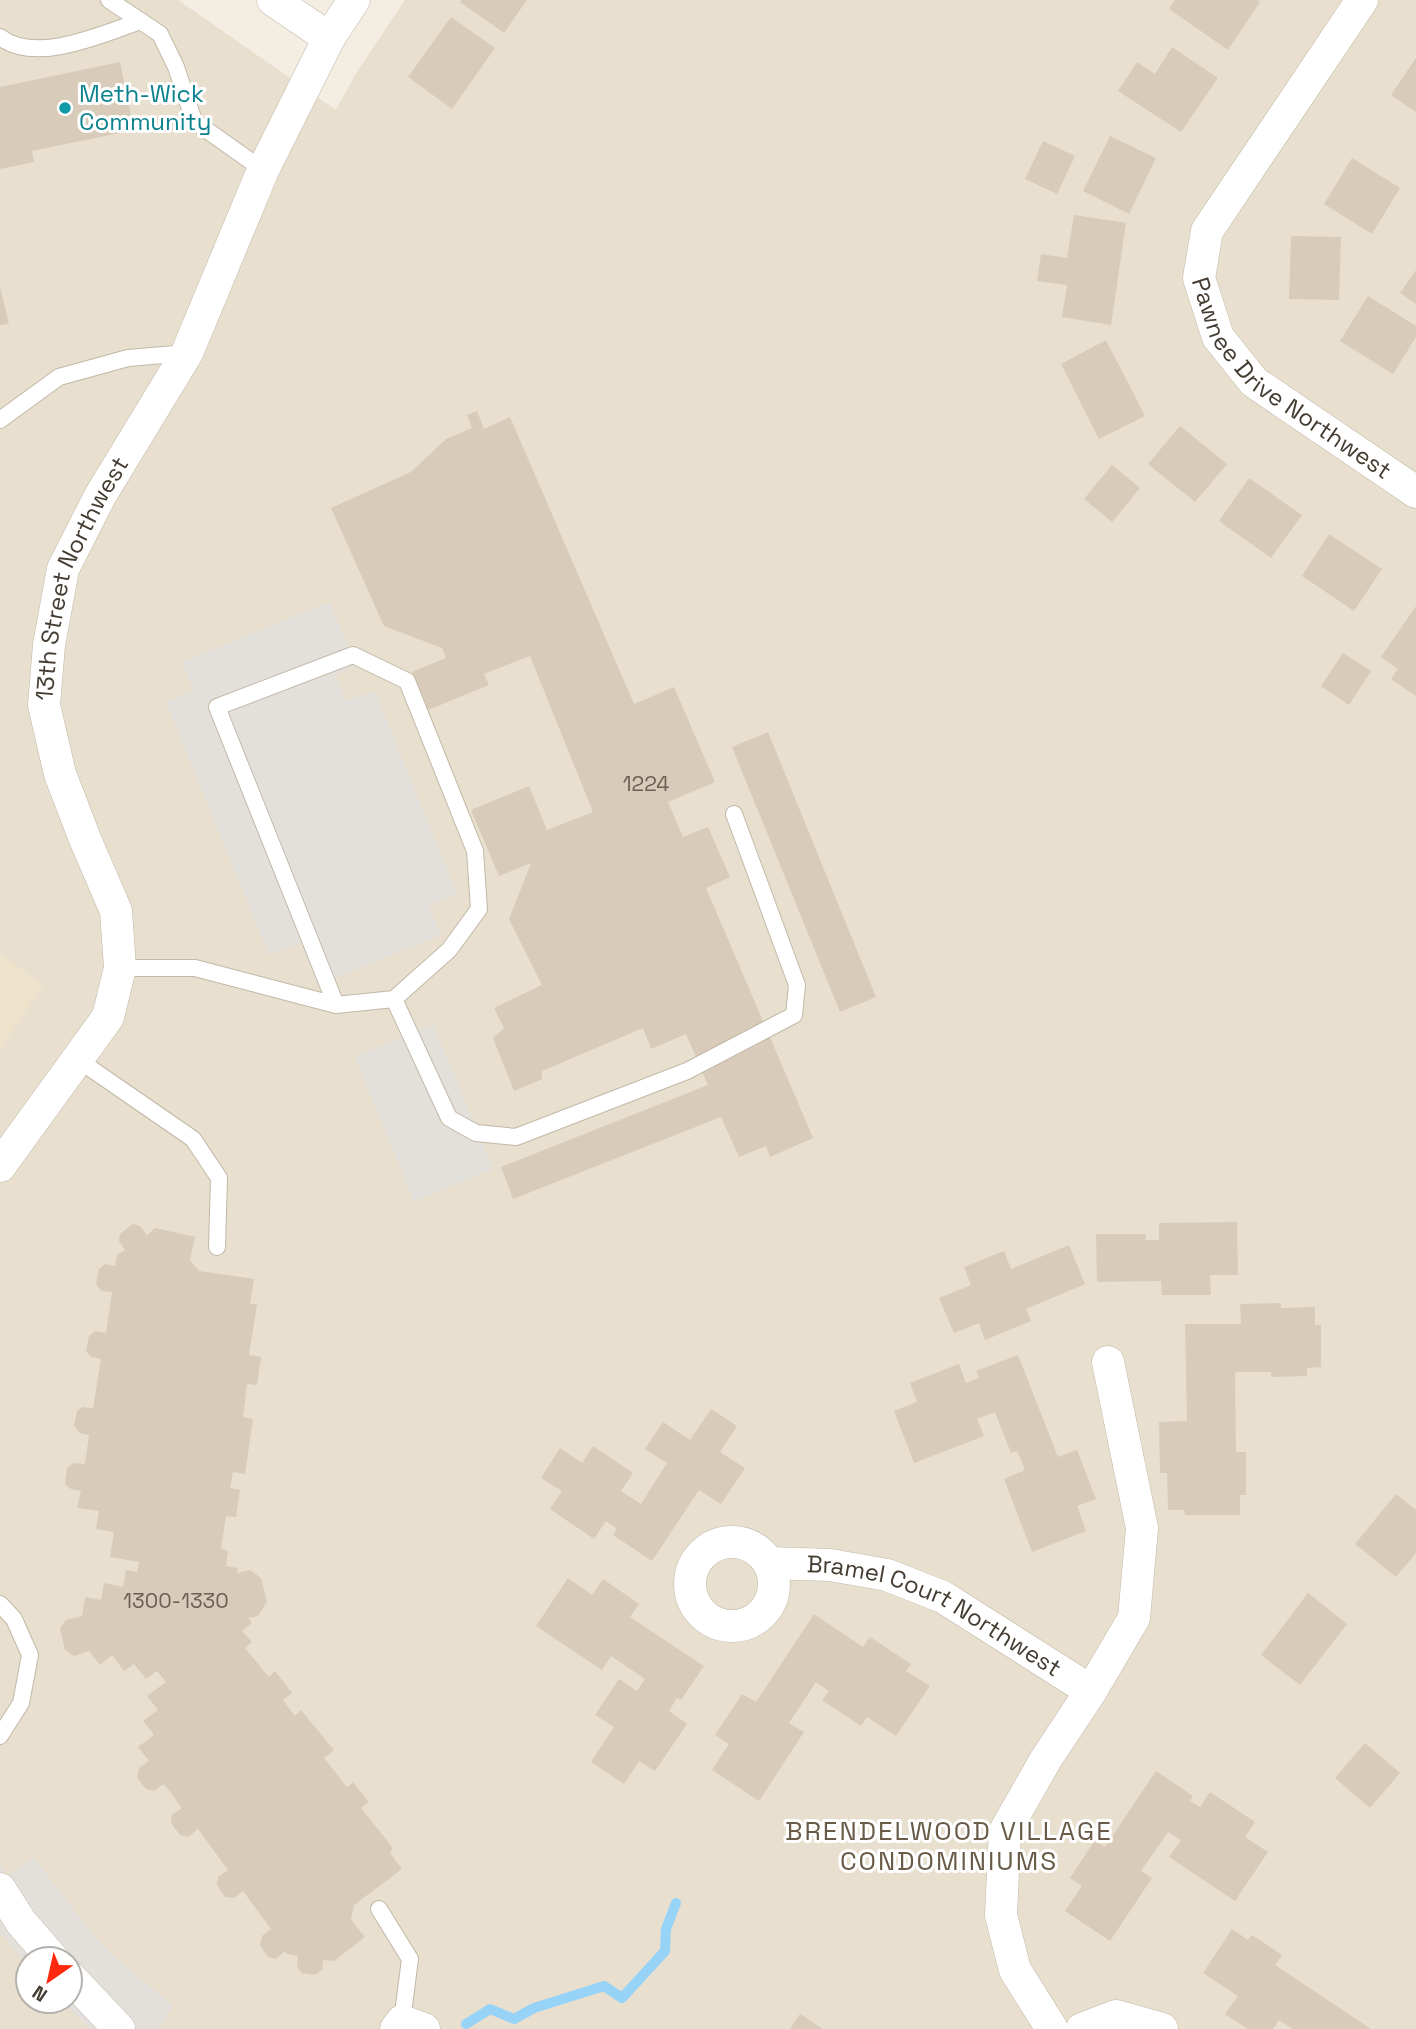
<svg xmlns="http://www.w3.org/2000/svg" width="1416" height="2029" font-family="'Space Grotesk',sans-serif">
<style>
.residential{fill:#e8dfcf;fill-rule:evenodd}
.education{fill:#eee3ca}
.parking{fill:#e3e0db}
.lines{fill:none;stroke-linecap:round;stroke-linejoin:round}
.stream{stroke:#97d3f7;stroke-width:10}
.building{fill:#d9cbb9}
.lane-casing{stroke:#c2b8a7;stroke-width:18}
.street-casing{stroke:#c2b8a7;stroke-width:33}
.lane{stroke:#fff;stroke-width:16}
.street{stroke:#fff;stroke-width:32}
.culture-dot{fill:#0f9aa8;stroke:#fff;stroke-width:2.5}
.labels{text-anchor:middle;stroke-width:6;stroke-linejoin:round;paint-order:stroke}
.number-label{font-size:21px;fill:#6a6054}
.culture-label{font-size:24px;fill:#0d838f;stroke:#fff;text-anchor:start}
.street-label{font-size:24px;fill:#453d32;stroke:#fff}
.neighbourhood-label{font-size:26px;letter-spacing:2px;fill:#695b48;stroke:#fff}
</style>
<rect width="100%" height="100%" fill="#f3ede2"/>
<!-- residential -->
<path class="residential" d="M0 0H178L336 110 355 75 405 0H1416V2029H0V1049L43 985 0 955ZM28 1959H70V2001H28Z"/>
<!-- education -->
<polygon class="education" points="0,955 43,985 0,1049"/>
<!-- parking -->
<g class="parking">
<polygon points="330,602 356,667 335,675 346,701 375,691 457,894 429,905 441,935 318,985 301,943 269,955 166,702 194,691 182,662"/>
<polygon points="433,1024 493,1169 414,1201 355,1057"/>
<polygon points="34,1858 93,1935 118,1960 173,2006 158,2029 91,2029 61,2001 70,2001 70,1959 28,1959 28,1966 0,1932 0,1864 6,1876"/>
</g>
<g class="lines">
<!-- stream -->
<polyline class="stream" points="466,2024 490,2009 514,2019 534,2008 604,1986 622,1998 665,1951 666,1929 676,1903"/>
</g>
<!-- building -->
<g class="building">
<polygon points="461,0 527,0 504,33 460,2"/>
<polygon points="1175,0 1257,0 1260,2 1228,50 1169,9"/>
<polygon points="451,17 495,48 452,109 408,77"/>
<polygon points="1172,47 1218,78 1181,132 1118,91 1137,62 1155,74"/>
<polygon points="1416,58 1416,112 1391,95"/>
<polygon points="120,62 134,130 32,151 34,162 0,169 0,87"/>
<polygon points="1110,136 1156,158 1129,214 1083,191"/>
<polygon points="1043,141 1075,156 1057,194 1025,179"/>
<polygon points="1352,158 1400,188 1372,234 1324,204"/>
<polygon points="1074,215 1126,223 1111,325 1062,317 1067,285 1037,281 1041,254 1067,258"/>
<polygon points="1291,236 1341,237 1339,300 1289,299"/>
<polygon points="1416,270 1416,304 1400,293"/>
<polygon points="0,287 9,324 0,325"/>
<polygon points="1368,296 1416,326 1416,337 1393,374 1340,341"/>
<polygon points="1106,340 1145,416 1099,439 1061,364"/>
<polygon points="477,411 484,429 510,417 634,704 674,687 715,782 668,802 683,837 708,827 730,877 706,888 813,1138 770,1157 766,1146 739,1157 721,1117 513,1199 501,1167 708,1085 686,1034 651,1049 643,1028 542,1071 542,1079 514,1091 493,1038 504,1028 494,1008 542,985 509,919 531,863 499,876 471,810 529,786 547,830 593,812 530,656 484,674 489,685 428,710 412,672 446,658 442,648 384,626 331,508 411,472 446,439 472,428 467,415"/>
<polygon points="1180,426 1227,464 1195,502 1148,464"/>
<polygon points="1112,465 1140,488 1112,522 1084,499"/>
<polygon points="1249,478 1302,515 1271,558 1219,521"/>
<polygon points="1329,534 1382,569 1354,611 1302,576"/>
<polygon points="1416,606 1416,696 1391,679 1398,669 1381,657"/>
<polygon points="1343,653 1371,671 1349,705 1321,686"/>
<polygon points="768,732 876,997 840,1012 732,747"/>
<polygon points="1237,1222 1238,1275 1210,1275 1211,1295 1162,1295 1161,1281 1097,1282 1096,1234 1146,1234 1145,1240 1159,1240 1159,1223"/>
<polygon points="133,1224 140,1226 147,1235 155,1228 195,1237 190,1260 199,1271 254,1279 250,1304 257,1304 249,1355 261,1357 257,1385 247,1384 243,1417 253,1419 245,1474 233,1472 230,1488 240,1490 236,1517 226,1516 221,1548 228,1551 226,1566 238,1568 237,1573 250,1570 261,1578 267,1602 258,1616 248,1618 252,1623 242,1631 252,1642 245,1648 269,1677 275,1671 292,1693 283,1700 295,1716 301,1710 334,1750 324,1758 347,1787 353,1782 369,1802 361,1808 393,1848 390,1853 402,1869 354,1905 351,1920 365,1937 334,1961 323,1960 322,1970 315,1975 301,1973 297,1966 298,1956 287,1954 285,1951 276,1959 268,1957 260,1945 262,1936 271,1929 243,1891 234,1898 225,1897 217,1885 218,1877 228,1870 198,1829 188,1837 180,1835 171,1823 172,1815 182,1808 164,1784 154,1791 146,1789 137,1778 139,1768 149,1761 138,1747 154,1735 143,1721 158,1710 147,1696 166,1682 157,1671 146,1679 134,1664 124,1671 112,1655 100,1665 89,1651 74,1656 65,1650 60,1628 66,1620 82,1616 85,1597 101,1600 104,1583 123,1587 126,1570 137,1572 139,1562 110,1557 114,1532 96,1529 99,1511 77,1508 81,1491 71,1489 65,1484 67,1468 74,1463 85,1464 89,1435 80,1433 74,1426 77,1411 83,1407 93,1408 101,1359 91,1357 86,1351 89,1336 95,1331 106,1333 112,1292 101,1291 96,1284 99,1269 105,1264 115,1266 117,1255 125,1250 119,1241 120,1234"/>
<polygon points="1069,1245 1085,1284 1026,1309 1031,1321 985,1340 979,1323 954,1333 939,1298 971,1285 964,1267 1004,1251 1011,1269"/>
<polygon points="1281,1303 1281,1308 1315,1307 1315,1325 1321,1325 1321,1367 1307,1368 1307,1376 1271,1377 1271,1372 1235,1372 1236,1452 1246,1452 1246,1495 1240,1495 1240,1515 1185,1515 1184,1510 1168,1510 1167,1473 1160,1473 1159,1422 1187,1421 1185,1324 1241,1324 1240,1304"/>
<polygon points="1018,1355 1058,1457 1077,1450 1096,1499 1077,1506 1086,1531 1032,1552 1004,1479 1025,1470 1017,1451 1011,1453 995,1412 977,1419 984,1436 914,1463 894,1411 917,1402 910,1383 959,1364 966,1383 979,1378 976,1371"/>
<polygon points="711,1409 737,1426 720,1452 745,1468 721,1504 699,1490 652,1561 613,1535 617,1529 606,1521 594,1539 550,1509 562,1491 541,1478 560,1448 582,1463 593,1446 633,1473 621,1491 641,1504 667,1463 645,1449 663,1422 690,1440"/>
<polygon points="1396,1494 1416,1510 1416,1553 1396,1577 1355,1544"/>
<polygon points="568,1578 592,1595 603,1579 639,1604 630,1617 704,1666 681,1700 677,1698 669,1711 687,1724 655,1771 639,1761 624,1784 591,1762 614,1727 595,1715 619,1679 637,1691 645,1679 611,1656 602,1670 536,1626"/>
<polygon points="1308,1593 1347,1624 1300,1685 1261,1655"/>
<polygon points="814,1614 863,1647 870,1637 911,1664 906,1671 930,1686 896,1736 867,1717 861,1726 822,1700 829,1691 816,1682 789,1723 804,1732 759,1801 712,1770 729,1744 715,1735 742,1694 756,1702"/>
<polygon points="1365,1743 1400,1773 1370,1808 1335,1778"/>
<polygon points="1156,1771 1193,1796 1190,1801 1200,1807 1210,1792 1255,1822 1245,1837 1268,1852 1235,1901 1169,1857 1181,1840 1168,1832 1141,1871 1152,1878 1110,1941 1065,1911 1082,1886 1070,1878 1095,1840 1105,1847"/>
<polygon points="1232,1929 1248,1940 1252,1935 1282,1955 1275,1965 1371,2029 1293,2029 1279,2020 1273,2029 1248,2029 1225,2014 1238,1996 1203,1973"/>
<polygon points="800,2014 823,2029 790,2029"/>
</g>
<g class="lines">
<defs>
<g id="lane">
<polyline points="109,0 160,34 176,67 194,121 263,170"/>
<path d="M0 37C36 65 102 34 141 21"/>
<polyline points="0,420 59,377 128,358 187,353"/>
<polyline points="120,968 195,968 336,1005 394,999 449,950 479,909 475,851 407,681 353,655 217,707 336,1005"/>
<polyline points="394,999 449,1118 476,1133 516,1137 687,1071 794,1015 797,985 734,814"/>
<polyline points="77,1059 193,1139 219,1178 217,1247"/>
<polyline points="0,1604 14,1619 30,1655 21,1703 0,1736"/>
<polyline points="379,1909 410,1959 402,2021"/>
</g>
<g id="street">
<polyline points="273,0 329,38"/>
<path id="s1" d="M1362 0 1207 231 1199 278 1218 337 1254 382 1416 492"/>
<path id="s2" d="M0 1166 108 1017 120 968 116 911 85 839 60 774 44 705 49 645 63 569 100 496 187 353 263 170 329 38 354 0"/>
<circle cx="732" cy="1584" r="42"/>
<path id="s3" d="M769 1563 830 1565 887 1575 943 1597 1091 1691"/>
<polyline points="0,1889 21,1922 53,1959"/>
<polyline points="70,1977 119,2029"/>
<polyline points="396,2029 402,2021 424,2029"/>
<polyline points="1052,2029 1015,1970 1001,1915 1005,1831 1046,1759 1091,1691 1134,1618 1142,1528 1108,1362"/>
<polyline points="1082,2029 1116,2016 1162,2029"/>
</g>
</defs>
<!-- lane casing -->
<use href="#lane" class="lane-casing"/>
<!-- street casing -->
<use href="#street" class="street-casing"/>
<!-- lane -->
<use href="#lane" class="lane"/>
<!-- street -->
<use href="#street" class="street"/>
</g>
<!-- markers -->
<circle class="culture-dot" cx="65" cy="108" r="7"/>
<g class="labels">
<!-- number labels -->
<g class="number-label">
<text x="646" y="791">1224</text>
<text x="176" y="1608">1300-1330</text>
</g>
<!-- culture labels -->
<g class="culture-label">
<text x="79" y="102">Meth-Wick<tspan x="79" dy="28">Community</tspan></text>
</g>
<!-- street labels -->
<g class="street-label">
<text dy="8" stroke="none"><textPath href="#s1" startOffset="467">Pawnee Drive Northwest</textPath></text>
<text dy="8" stroke="none"><textPath href="#s2" startOffset="644">13th Street Northwest</textPath></text>
<text dy="8" stroke="none"><textPath href="#s3" startOffset="177">Bramel Court Northwest</textPath></text>
</g>
<!-- neighbourhood labels -->
<g class="neighbourhood-label">
<text x="949" y="1840">BRENDELWOOD VILLAGE<tspan x="949" dy="30">CONDOMINIUMS</tspan></text>
</g>
</g>
<!-- north arrow -->
<g transform="translate(49 1980) rotate(214)"><circle r="33" fill="#ffffff" stroke="#b5b1ad" stroke-width="2"/>
<path d="M0-5L12 26L0 18L-12 26Z" fill="#ff2a0d"/>
<text y="-10" font-size="19" font-weight="bold" text-anchor="middle" fill="#453d32">N</text>
</g>
</svg>
